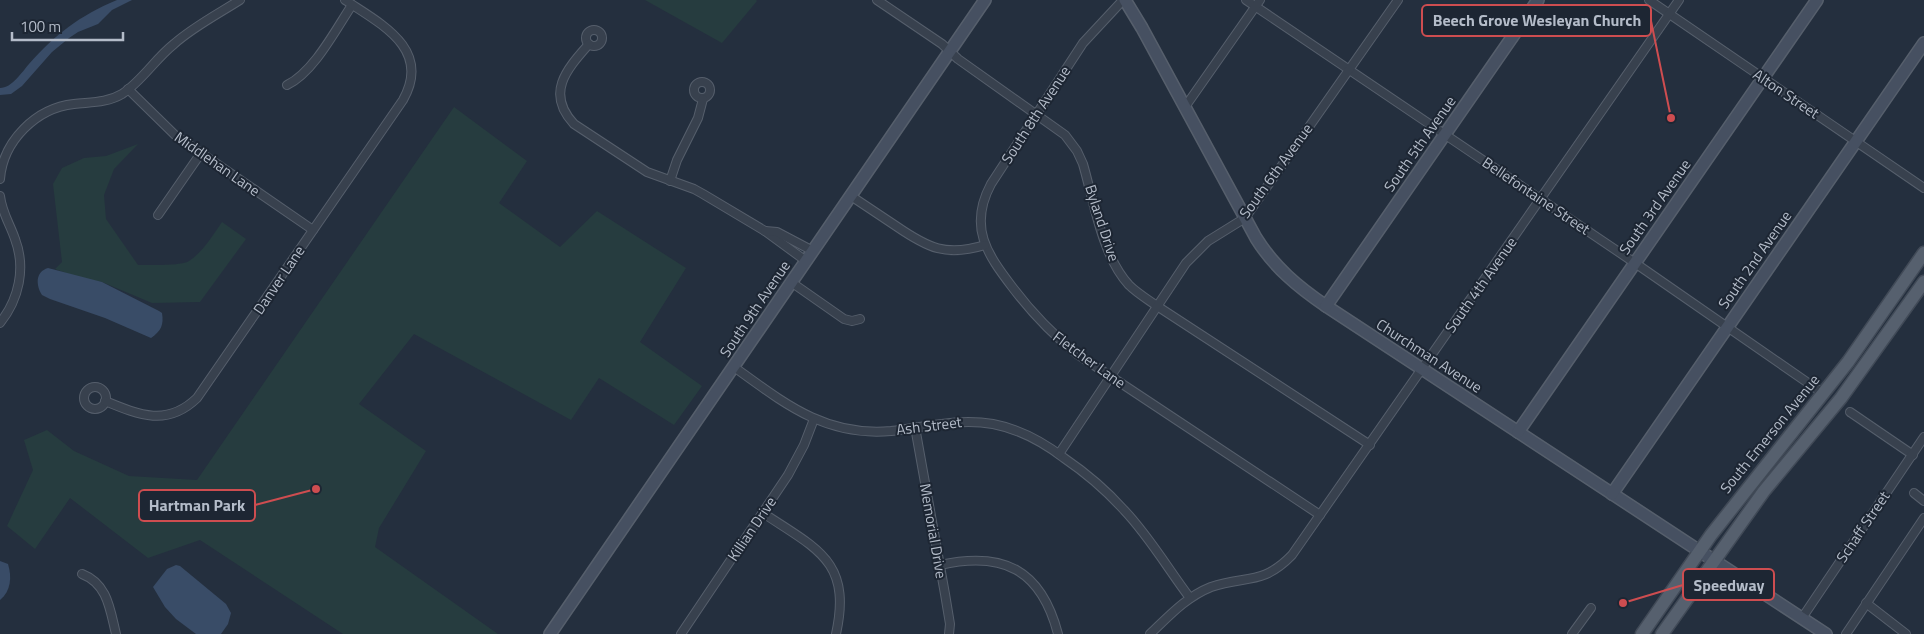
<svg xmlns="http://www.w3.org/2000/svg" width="1924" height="634" font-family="'Titillium Web',sans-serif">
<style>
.green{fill:#263c3f}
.water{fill:#394c67}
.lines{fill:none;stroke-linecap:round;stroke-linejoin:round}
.street-casing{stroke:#565f6c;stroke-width:10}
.secondary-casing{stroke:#565f6c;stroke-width:14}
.primary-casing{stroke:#414a57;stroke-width:15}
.street{stroke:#38414e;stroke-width:8}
.secondary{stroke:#465061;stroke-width:11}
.primary{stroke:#56606e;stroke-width:12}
.labels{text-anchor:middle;stroke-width:4;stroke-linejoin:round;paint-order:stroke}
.street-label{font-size:15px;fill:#b4bcc9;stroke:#1d2633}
.leader{fill:none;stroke:#ce4d50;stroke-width:2}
.callout-dot{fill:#ce4d50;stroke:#1d2633;stroke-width:2}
.callout{fill:#1d2633;stroke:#ce4d50;stroke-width:2}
.callout-label{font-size:16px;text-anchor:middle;font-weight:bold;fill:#b4bcc9}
</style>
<rect width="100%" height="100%" fill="#242f3e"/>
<!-- green -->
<g class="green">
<polygon points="645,0 756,0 757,1 722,43"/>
<polygon points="454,107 527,161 499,203 560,247 597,211 686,268 640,342 702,386 674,425 599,378 571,420 414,334 359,404 426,451 379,528 375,547 498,634 343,634 200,540 148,558 70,498 35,549 7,526 33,470 24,440 47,430 74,451 129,476 197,480"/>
<path d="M138 144 114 169 104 195 106 219 138 265C149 265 181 266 189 261 203 252 213 235 222 222L246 239 200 302 152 303 102 282 83 279 55 269 62 262 53 184 62 168 84 158 106 156Z"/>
</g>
<!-- water -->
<g class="water">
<path d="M117 0H132L112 10 98 24 78 32 69 38 52 52 22 86 11 94 0 95V88C12 88 22 72 29 64 56 34 79 16 117 0Z"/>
<path d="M48 268 102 282 159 311 162 313C164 325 161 331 151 338L105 318 50 299 42 295C36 285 35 272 48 268Z"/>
<path d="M0 561 8 564C12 577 11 591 0 600Z"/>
<polygon points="176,565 180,566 226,604 231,613 228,624 221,634 196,634 176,619 165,607 153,587 167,569"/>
</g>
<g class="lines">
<defs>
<g id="street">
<path d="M877 0 942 44 958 59 1065 135 1077 151 1083 164C1094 202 1102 256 1129 285 1137 293 1147 299 1157 306L1370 445"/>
<path d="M1123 0 1083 43 991 184C968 227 987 254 1013 288 1032 313 1052 334 1077 354L1320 515"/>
<polyline points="1246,0 1635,263 1824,394"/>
<polyline points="1649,0 1924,188"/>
<circle cx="594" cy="38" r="8"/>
<path d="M589 44C567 69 545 93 574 124L647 172 694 189 703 194 765 231 806 261"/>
<circle cx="702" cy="90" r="8"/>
<path d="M287 85C314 72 336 29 352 5"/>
<polyline points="128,89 175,135 313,230"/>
<polyline points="1185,107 1260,0"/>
<path d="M0 179C3 141 36 108 74 104 90 102 107 103 122 94 142 81 155 59 174 44 193 27 218 14 240 0"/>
<polyline points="670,181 677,160 698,118 703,99"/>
<path d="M0 196C2 213 10 224 15 239 26 268 19 299 0 323"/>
<path d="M851 196C866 206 881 216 896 226 928 248 946 257 985 245"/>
<polyline points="158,215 201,153"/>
<polyline points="765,231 777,232 813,251"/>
<polyline points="791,282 844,319 852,321 860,319"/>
<path d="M734 367C784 403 825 437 891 431 926 427 958 418 993 424 1019 429 1043 442 1064 458 1086 473 1106 490 1124 510 1149 536 1168 569 1190 598"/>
<circle cx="95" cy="398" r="11"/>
<path d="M105 401C139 415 167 427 197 398L403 100C432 49 381 24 345 0"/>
<polyline points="1850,412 1913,455"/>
<polyline points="915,427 945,594 950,624 949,634"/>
<polyline points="1059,454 1186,263 1208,241 1245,218 1398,0"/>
<polyline points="1914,493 1924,501"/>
<path d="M763 513C817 549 852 561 836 634"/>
<path d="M940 565C1003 551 1041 569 1058 634"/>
<path d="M82 574C108 584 110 610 116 634"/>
<polyline points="1866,603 1906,634"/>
<polyline points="1802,618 1924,437"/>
<polyline points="681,634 788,475 804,445 814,419"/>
<path d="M1150 634C1169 616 1186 597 1211 587 1245 575 1262 586 1292 555L1679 0"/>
<polyline points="1572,634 1591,608"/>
<polyline points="1846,634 1924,518"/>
</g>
<g id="secondary">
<path d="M1125 0 1142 28 1256 238C1274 267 1298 287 1326 306L1826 634"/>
<polyline points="1326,306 1538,0"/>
<polyline points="1518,432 1817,0"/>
<polyline points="1612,494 1924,43"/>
<polyline points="550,634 985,0"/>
</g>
<g id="primary">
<polyline points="1642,634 1711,535 1848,362 1924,253"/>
<polyline points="1662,634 1764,491 1841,398 1924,282"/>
</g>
</defs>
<!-- street casing -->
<use href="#street" class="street-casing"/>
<!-- secondary casing -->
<use href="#secondary" class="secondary-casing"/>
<!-- primary casing -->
<use href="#primary" class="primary-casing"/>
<!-- street -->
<use href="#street" class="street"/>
<!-- secondary -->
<use href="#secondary" class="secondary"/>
<!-- primary -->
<use href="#primary" class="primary"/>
</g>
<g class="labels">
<!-- street labels -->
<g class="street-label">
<text transform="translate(1786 94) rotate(34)" y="5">Alton Street</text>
<text transform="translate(1036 115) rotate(-57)" y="5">South 8th Avenue</text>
<text transform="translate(1420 144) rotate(-55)" y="5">South 5th Avenue</text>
<text transform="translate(217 164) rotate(35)" y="5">Middlehan Lane</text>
<text transform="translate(1276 171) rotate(-54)" y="5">South 6th Avenue</text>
<text transform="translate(1536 196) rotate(34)" y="5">Bellefontaine Street</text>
<text transform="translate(1655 207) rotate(-55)" y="5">South 3rd Avenue</text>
<text transform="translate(1102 223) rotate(72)" y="5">Byland Drive</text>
<text transform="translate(1755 260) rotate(-55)" y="5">South 2nd Avenue</text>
<text transform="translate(279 280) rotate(-56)" y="5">Danver Lane</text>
<text transform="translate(1481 285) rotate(-55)" y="5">South 4th Avenue</text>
<text transform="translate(755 309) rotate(-56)" y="5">South 9th Avenue</text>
<text transform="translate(1429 356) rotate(33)" y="5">Churchman Avenue</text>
<text transform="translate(1089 360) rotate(36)" y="5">Fletcher Lane</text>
<text transform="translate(929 426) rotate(-7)" y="5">Ash Street</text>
<text transform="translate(1770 434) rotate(-51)" y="5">South Emerson Avenue</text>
<text transform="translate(1863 527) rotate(-56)" y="5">Schaff Street</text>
<text transform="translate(752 529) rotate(-56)" y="5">Killian Drive</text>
<text transform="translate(933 531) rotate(80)" y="5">Memorial Drive</text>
</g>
</g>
<!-- callouts -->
<path class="leader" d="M1671 118L1651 21M316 489L255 505M1623 603L1683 585"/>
<g class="callout-dot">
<circle cx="1671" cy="118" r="5"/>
<circle cx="316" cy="489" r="5"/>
<circle cx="1623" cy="603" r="5"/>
</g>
<g class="callout">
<rect x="1422" y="5" width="229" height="31" rx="5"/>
<rect x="139" y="490" width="116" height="31" rx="5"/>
<rect x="1683" y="569" width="91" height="31" rx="5"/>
</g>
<g class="callout-label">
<text x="1537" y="26">Beech Grove Wesleyan Church</text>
<text x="197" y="511">Hartman Park</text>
<text x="1729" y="591">Speedway</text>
</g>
<!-- scale -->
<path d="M12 32v8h111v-8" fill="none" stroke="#b4bcc9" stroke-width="2.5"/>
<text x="20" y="32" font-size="15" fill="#b4bcc9" stroke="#1d2633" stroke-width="4" paint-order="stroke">100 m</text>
</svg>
